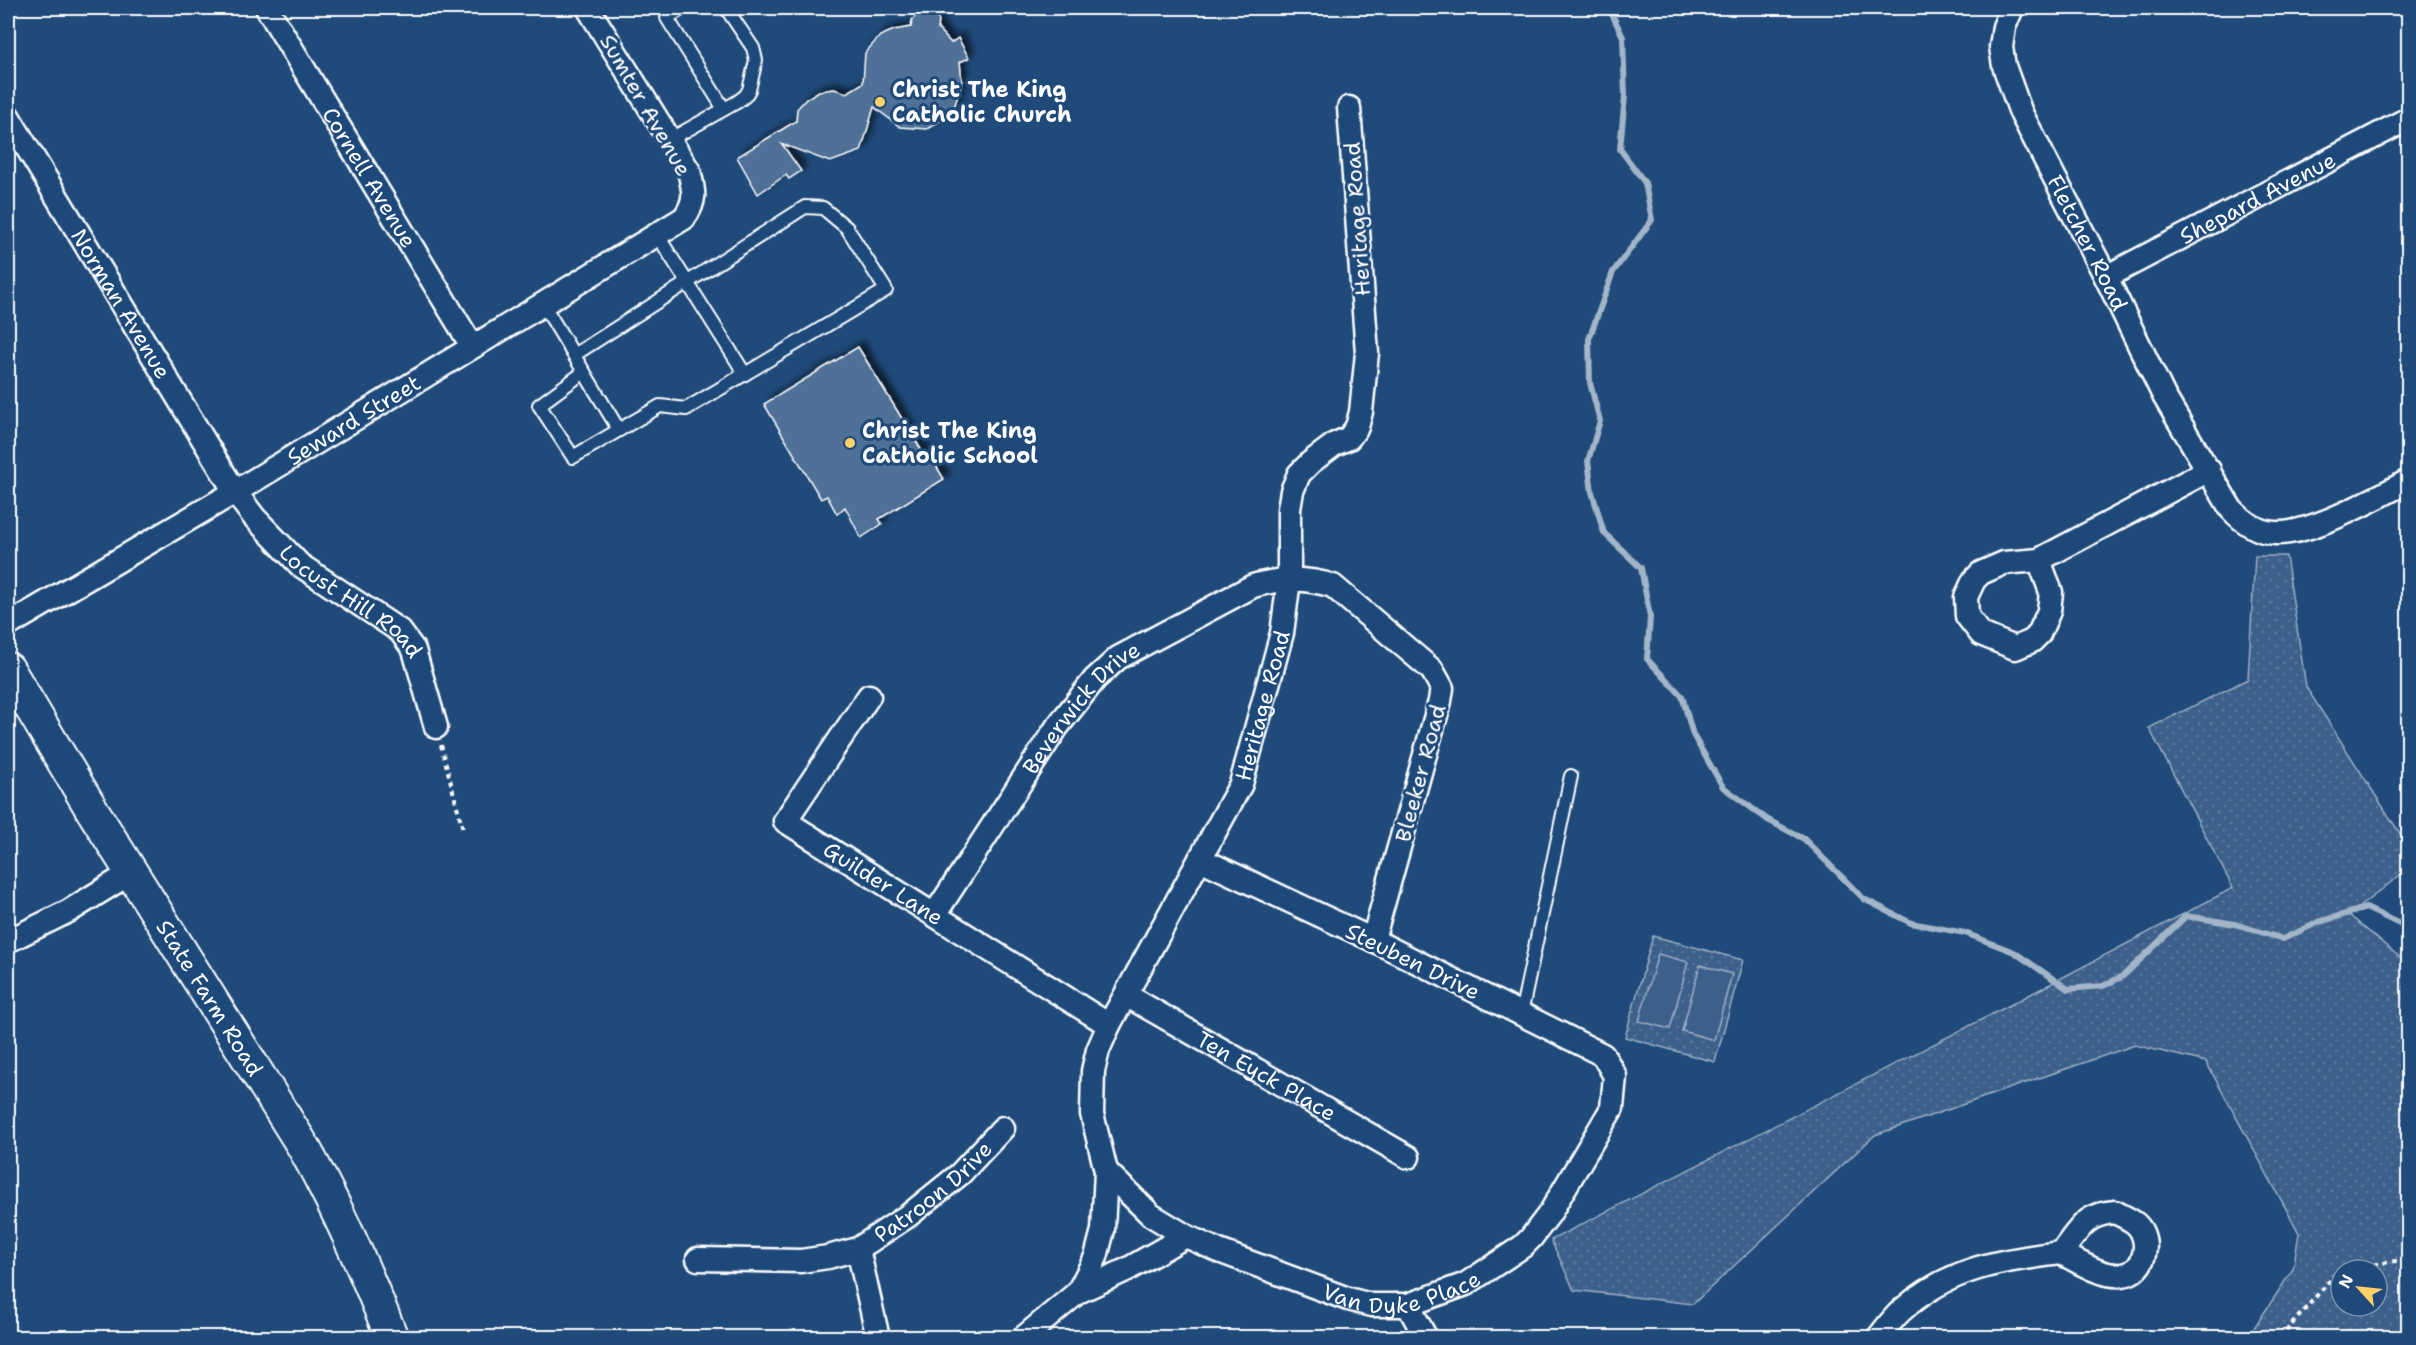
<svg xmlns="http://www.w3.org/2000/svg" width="2416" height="1345" font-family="'Shantell Sans',sans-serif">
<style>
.grass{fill:url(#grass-dots);stroke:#9eb0c5;stroke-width:1.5;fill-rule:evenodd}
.garden{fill:#3c618b;stroke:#9eb0c5;stroke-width:1.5}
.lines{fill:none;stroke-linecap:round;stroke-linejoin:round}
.stream{stroke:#a3b5c8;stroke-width:6}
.building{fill:#507197;stroke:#fff;stroke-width:1.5;filter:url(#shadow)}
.service-casing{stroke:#fff;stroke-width:16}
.minor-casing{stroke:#fff;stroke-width:27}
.secondary-casing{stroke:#fff;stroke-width:36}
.path{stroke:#fff;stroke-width:4;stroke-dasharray:4.5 4.5;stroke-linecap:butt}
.service{stroke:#1f4a7a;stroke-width:12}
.minor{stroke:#1f4a7a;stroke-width:22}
.secondary{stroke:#1f4a7a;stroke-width:32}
.poi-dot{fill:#ffd166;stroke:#1f4a7a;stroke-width:2}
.labels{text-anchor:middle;stroke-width:6;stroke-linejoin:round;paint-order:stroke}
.poi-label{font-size:22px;font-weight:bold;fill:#fff;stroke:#1f4a7a;text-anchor:start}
.street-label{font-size:22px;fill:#fff;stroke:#1f4a7a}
</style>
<defs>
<pattern id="grass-dots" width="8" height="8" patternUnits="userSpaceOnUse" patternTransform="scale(1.5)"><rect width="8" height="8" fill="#3c618b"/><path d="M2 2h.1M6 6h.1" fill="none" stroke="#59799c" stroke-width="1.8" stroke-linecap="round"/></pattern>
<filter id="shadow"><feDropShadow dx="5.5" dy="-5.5" stdDeviation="3" flood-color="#0009"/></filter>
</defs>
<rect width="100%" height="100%" fill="#1f4a7a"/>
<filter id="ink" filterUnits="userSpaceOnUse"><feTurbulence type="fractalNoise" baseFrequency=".0167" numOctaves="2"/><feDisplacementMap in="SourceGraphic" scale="12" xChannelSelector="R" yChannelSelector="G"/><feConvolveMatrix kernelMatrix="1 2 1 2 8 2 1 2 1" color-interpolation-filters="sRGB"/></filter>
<g filter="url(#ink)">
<!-- grass -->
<g class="grass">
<path d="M2255 556H2286L2306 687 2408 846V869L2349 915 2408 964V1337H2248L2293 1269 2299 1233 2206 1062 2135 1045 1875 1135 1693 1304 1574 1290 1551 1240 2010 1005 2233 888 2149 728 2248 679ZM2341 1270H2377V1306H2341Z"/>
<polygon points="1653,936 1743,960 1715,1062 1625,1037"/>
</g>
<!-- garden -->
<g class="garden">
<polygon points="1658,954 1688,962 1670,1029 1639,1021"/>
<polygon points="1700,965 1732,974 1714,1040 1682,1031"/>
</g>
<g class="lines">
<!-- stream -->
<polyline class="stream" points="1609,8 1623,37 1625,96 1620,149 1645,183 1652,220 1613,272 1589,339 1590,383 1600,421 1588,461 1592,492 1604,533 1641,568 1650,617 1647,659 1682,696 1693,735 1723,787 1768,820 1804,839 1864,899 1911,923 1965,933 2014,952 2068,989 2103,986 2123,976 2186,916 2235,924 2283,939 2319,922 2366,908 2408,928"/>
</g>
<!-- building -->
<g class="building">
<polygon points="919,13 930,13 939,20 938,29 951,43 958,38 969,58 960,62 962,82 955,105 943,119 927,129 900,127 874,107 861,151 830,162 782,144 801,171 789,179 786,175 758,194 737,157 796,121 797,109 806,99 819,91 834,89 847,93 863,83 865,53 880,36 894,30 911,27 912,20"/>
<polygon points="858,347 925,456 929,454 944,479 879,519 882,524 861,538 845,507 837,514 827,496 821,499 764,404"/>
</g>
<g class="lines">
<defs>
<g id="service">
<polyline points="683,8 667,18 724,109"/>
<polyline points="669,140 737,102 745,96 749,90 756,60 753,48 726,8"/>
<polyline points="658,236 745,374"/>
<polyline points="543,304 584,372 539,405 573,457 660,406 686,409 886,290 847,228 823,208 805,207 574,355"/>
<polyline points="584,372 619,430"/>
<polyline points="1521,1014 1571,776"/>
</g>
<g id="minor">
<path id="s1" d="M267 8 472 346"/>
<path id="s2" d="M2012 8 2004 27 2001 47 2004 66 2021 113 2106 277 2164 396 2231 509C2242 521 2257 532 2275 533 2310 535 2376 498 2408 481"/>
<path id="s3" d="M8 116 235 492 254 517 300 565 400 631 414 650 436 727"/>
<path id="s4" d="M2106 277 2408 119"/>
<polyline points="2039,560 2051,592 2049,611 2039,634 2032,641 2015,648 1981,634 1967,616 1966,597 1974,580 1981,573 2004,563 2039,560 2209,470"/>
<path id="s5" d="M8 625 235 492 684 218C697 200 694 191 689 171L588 8"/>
<path id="s6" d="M869 696 785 821 1109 1025"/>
<path id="s7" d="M935 914 1057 727 1095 679 1118 658 1253 586C1280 578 1306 577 1333 586L1432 670 1442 688 1440 701 1373 940"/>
<polyline points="8,941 69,911 132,872"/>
<path id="s8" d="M1126 995 1408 1157"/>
<path id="s9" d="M1106 1171 1151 1215 1186 1236 1219 1251 1348 1299 1371 1305H1408L1466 1284 1523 1246 1531 1238 1550 1213 1612 1108 1615 1076 1603 1055 1373 940 1200 859"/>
<path d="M2115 1212C2122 1216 2130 1219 2136 1224 2152 1239 2146 1273 2122 1275 2101 1277 2080 1262 2061 1253 2079 1230 2084 1214 2115 1212Z"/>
<polyline points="858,1249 878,1338"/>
<path id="s10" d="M698 1259 801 1261 828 1257 858 1249 909 1215 960 1174 1003 1128"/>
<path id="s11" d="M1078 1292 1096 1257 1103 1230 1106 1171 1092 1114 1093 1071 1098 1050 1109 1025 1241 784 1282 633 1289 580V509L1292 491 1299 474 1311 462 1335 444 1349 438 1357 427 1361 412 1367 353 1349 108"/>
<polyline points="1408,1305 1426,1338"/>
<polyline points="1023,1338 1078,1292 1128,1269 1186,1236"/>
<path d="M1878 1338C1886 1328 1893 1318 1902 1310 1949 1268 2002 1260 2061 1253"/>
</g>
<g id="secondary">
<path id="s12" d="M8 669 91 808 303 1146C338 1208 366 1272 392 1338"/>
</g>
</defs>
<!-- service casing -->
<use href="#service" class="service-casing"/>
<!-- minor casing -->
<use href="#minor" class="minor-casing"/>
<!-- secondary casing -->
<use href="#secondary" class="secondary-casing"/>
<!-- path -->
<g class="path">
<polyline points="441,745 463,829"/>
<polyline points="2280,1338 2339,1270 2408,1259"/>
</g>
<!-- service -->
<use href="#service" class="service"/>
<!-- minor -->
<use href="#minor" class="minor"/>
<!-- secondary -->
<use href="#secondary" class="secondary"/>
</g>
</g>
<!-- markers -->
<g class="poi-dot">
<circle cx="880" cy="102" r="6"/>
<circle cx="850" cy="443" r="6"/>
</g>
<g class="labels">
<!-- poi labels -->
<g class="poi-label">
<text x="892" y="97">Christ The King<tspan x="892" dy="25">Catholic Church</tspan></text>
<text x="862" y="438">Christ The King<tspan x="862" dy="25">Catholic School</tspan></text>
</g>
<!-- street labels -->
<g class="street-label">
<text transform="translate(646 105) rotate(60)" y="8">Sumter Avenue</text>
<text dy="8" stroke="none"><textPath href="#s1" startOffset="198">Cornell Avenue</textPath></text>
<text dy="8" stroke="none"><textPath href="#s4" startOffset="171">Shepard Avenue</textPath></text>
<text transform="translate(1357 219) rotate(-94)" y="8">Heritage Road</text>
<text dy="8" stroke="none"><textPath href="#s2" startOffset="256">Fletcher Road</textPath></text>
<text dy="8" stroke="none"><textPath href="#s3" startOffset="219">Norman Avenue</textPath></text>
<text dy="8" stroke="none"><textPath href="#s5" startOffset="402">Seward Street</textPath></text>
<text dy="8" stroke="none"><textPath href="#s3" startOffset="600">Locust Hill Road</textPath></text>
<text dy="8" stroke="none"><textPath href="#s11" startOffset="633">Heritage Road</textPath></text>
<text dy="8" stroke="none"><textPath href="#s7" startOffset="254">Beverwick Drive</textPath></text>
<text transform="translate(1420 773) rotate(-75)" y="8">Bleeker Road</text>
<text dy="8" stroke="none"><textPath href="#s6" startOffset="267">Guilder Lane</textPath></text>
<text transform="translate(1413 961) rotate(26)" y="8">Steuben Drive</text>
<text dy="8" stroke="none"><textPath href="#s12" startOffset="386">State Farm Road</textPath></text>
<text dy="8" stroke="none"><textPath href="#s8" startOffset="162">Ten Eyck Place</textPath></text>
<text dy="8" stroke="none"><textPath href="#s10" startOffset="256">Patroon Drive</textPath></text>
<text dy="8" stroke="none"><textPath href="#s9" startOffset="333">Van Dyke Place</textPath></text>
</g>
</g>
<!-- margin -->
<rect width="2416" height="1345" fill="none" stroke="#1f4a7a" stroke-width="30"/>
<rect x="15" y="15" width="2386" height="1315" fill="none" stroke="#fff" stroke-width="2" filter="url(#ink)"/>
<!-- north arrow -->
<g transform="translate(2359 1288) rotate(297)"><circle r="28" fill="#1f4a7a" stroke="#7992af" stroke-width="1.5"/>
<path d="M0-4.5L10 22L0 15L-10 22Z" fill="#ffd166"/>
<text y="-9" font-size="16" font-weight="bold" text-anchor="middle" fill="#ffffff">N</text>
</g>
</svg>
